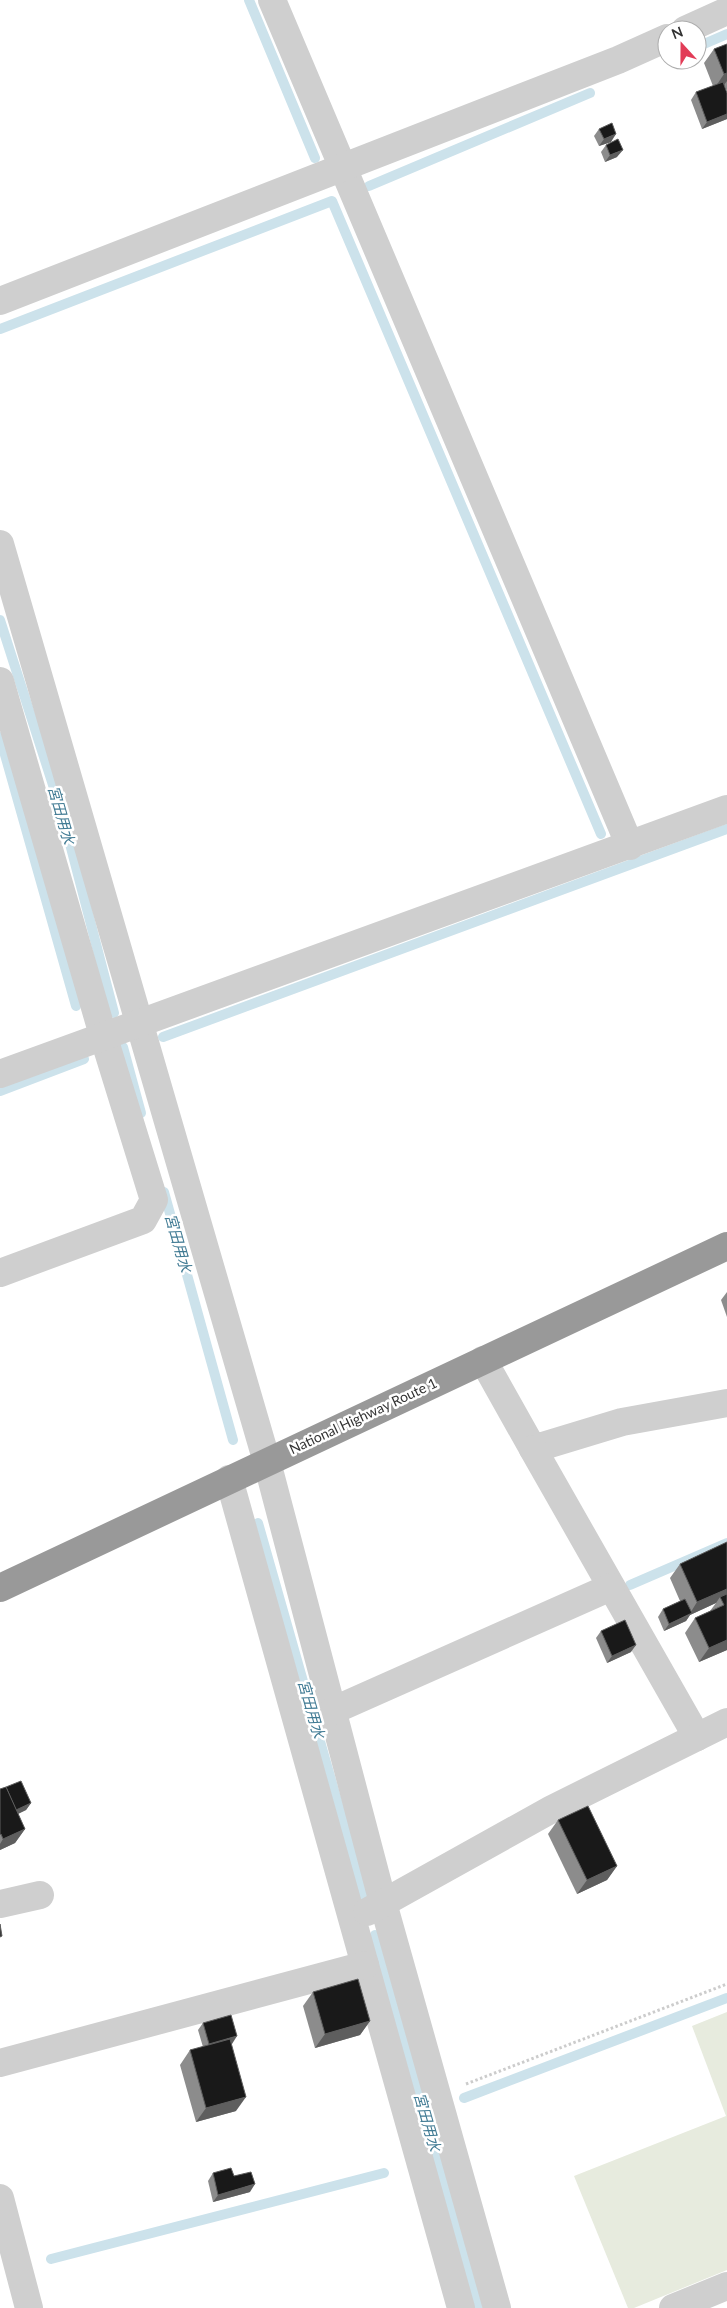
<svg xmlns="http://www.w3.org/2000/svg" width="727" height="2308" font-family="Lato,'Noto Sans JP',sans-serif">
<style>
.green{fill:#e7ebde}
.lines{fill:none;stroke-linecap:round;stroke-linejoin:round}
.stream{stroke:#cce2eb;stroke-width:10}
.path{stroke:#ccc;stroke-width:3;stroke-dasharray:2.5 2.5;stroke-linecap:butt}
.minor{stroke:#cfcfcf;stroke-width:28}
.highway{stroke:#999;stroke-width:28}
.wall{fill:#8c8c8c}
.shaded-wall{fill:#5e5e5e}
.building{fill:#191919;stroke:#5e5e5e}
.labels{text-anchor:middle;stroke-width:5;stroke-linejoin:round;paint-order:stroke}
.street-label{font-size:14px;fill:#323232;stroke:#fff}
.water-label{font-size:15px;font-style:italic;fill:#417b94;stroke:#fff}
</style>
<rect width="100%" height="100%" fill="#fff"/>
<!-- green -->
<polygon class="green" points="727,2012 727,2270 634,2308 628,2308 574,2176 726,2116 692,2026"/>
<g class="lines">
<!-- stream -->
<g class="stream">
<polyline points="249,0 315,158"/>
<polyline points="697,47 727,34"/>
<polyline points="369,186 590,93"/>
<polyline points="0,329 332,201 601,834"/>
<polyline points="0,620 62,813 114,1013"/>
<polyline points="0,737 76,1006"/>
<polyline points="163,1037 727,829"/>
<polyline points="123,1047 141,1113"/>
<polyline points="0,1091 84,1059"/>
<polyline points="164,1192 233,1440"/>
<polyline points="258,1523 364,1896"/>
<polyline points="630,1585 727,1543"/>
<polyline points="375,1935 478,2308"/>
<polyline points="464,2098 727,1998"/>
<polyline points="51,2259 384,2173"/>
</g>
<!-- path -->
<polyline class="path" points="466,2084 727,1984"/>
<!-- minor -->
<g class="minor">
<polyline points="272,0 630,846"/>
<polyline points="685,30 727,11"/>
<polyline points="0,301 618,60 667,38"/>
<polyline points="0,544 267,1462 383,1903 497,2308"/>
<polyline points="0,681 103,1035 154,1200 143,1220 0,1273"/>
<polyline points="0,1074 727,809"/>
<polyline points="483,1360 533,1449 622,1422 727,1403"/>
<polyline points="533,1449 697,1737"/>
<polyline points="229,1479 461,2308"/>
<polyline points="332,1711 611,1587"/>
<polyline points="0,1904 40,1895"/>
<polyline points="367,1912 552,1809 727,1722"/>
<polyline points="0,2063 365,1965"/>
<polyline points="0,2198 29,2308"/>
<polyline points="673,2308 727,2286"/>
</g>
<!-- highway -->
<polyline class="highway" points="0,1588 727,1246"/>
</g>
<!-- wall -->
<g class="wall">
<polygon points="727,44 727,91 724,85 727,93 727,119 702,129 691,100 696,92 713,86 704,63 714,49"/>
<polygon points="599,129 611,142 599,146 594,136"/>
<polygon points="606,145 617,157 605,162 601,152"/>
<polygon points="727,1292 727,1317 721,1300"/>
<polygon points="727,1542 727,1650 699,1662 685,1633 695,1618 710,1611 716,1603 690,1615 686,1621 664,1631 658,1617 663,1609 680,1601 670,1578 680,1564"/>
<polygon points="601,1631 631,1652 607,1663 596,1638"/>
<polygon points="0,1789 31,1803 26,1810 18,1814 25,1829 15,1843 0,1850"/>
<polygon points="558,1820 617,1866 607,1880 577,1894 548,1834"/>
<polygon points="313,1992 370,2021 360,2035 315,2048 303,2006"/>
<polygon points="203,2023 232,2044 231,2044 236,2111 196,2122 180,2065 190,2050 203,2047 198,2030"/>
<polygon points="213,2173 234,2176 250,2192 213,2202 208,2181"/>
</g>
<!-- shaded-wall -->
<g class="shaded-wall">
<polygon points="727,73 727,81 724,85 714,89 724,74"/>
<polygon points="727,114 727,119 702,129 707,122"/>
<polygon points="616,134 611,142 599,146 604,139"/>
<polygon points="623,150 617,157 605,162 610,155"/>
<polygon points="727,1589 727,1598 720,1597 716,1603 690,1615 686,1621 664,1631 669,1624 689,1615 697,1602"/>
<polygon points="727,1640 727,1650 699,1662 709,1648"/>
<polygon points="636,1645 631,1652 607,1663 612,1656"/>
<polygon points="31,1803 26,1810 7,1819 12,1811"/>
<polygon points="25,1829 15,1843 0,1850 0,1844 3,1839"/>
<polygon points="617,1866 607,1880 577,1894 587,1880"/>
<polygon points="370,2021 360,2035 315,2048 325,2034"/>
<polygon points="237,2036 232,2044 204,2051 209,2044"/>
<polygon points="246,2097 236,2111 196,2122 206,2108"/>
<polygon points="255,2184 250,2192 213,2202 218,2195"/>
</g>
<!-- building -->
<g class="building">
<polygon points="727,44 727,73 724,74 714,49"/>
<polygon points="723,82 727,93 727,114 707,122 696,92"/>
<polygon points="612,123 616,134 604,139 599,129"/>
<polygon points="618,139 623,150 610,155 606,145"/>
<polygon points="727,1542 727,1589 697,1602 680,1564"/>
<polygon points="727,1594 727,1640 709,1648 695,1618 724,1605 720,1597"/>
<polygon points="685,1599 692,1613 669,1624 663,1609"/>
<polygon points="625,1620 636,1645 612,1656 601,1631"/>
<polygon points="21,1781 31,1803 16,1810 6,1787"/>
<polygon points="6,1787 25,1829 3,1839 1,1834 0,1835 0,1789"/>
<polygon points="588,1806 617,1866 587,1880 558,1820"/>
<polygon points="0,1924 2,1936 0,1937"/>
<polygon points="358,1979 370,2021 325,2034 313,1992"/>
<polygon points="231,2015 237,2036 209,2044 203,2023"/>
<polygon points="230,2039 246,2097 206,2108 190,2050"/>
<polygon points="231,2168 234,2176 251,2172 255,2184 218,2195 213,2173"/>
</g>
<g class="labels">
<!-- street labels -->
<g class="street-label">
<text transform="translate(363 1416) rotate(-25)" y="5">National Highway Route 1</text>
</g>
<!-- water labels -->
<g class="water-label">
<text transform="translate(61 815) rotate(74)" y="5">宮田用水</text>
<text transform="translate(178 1243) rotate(74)" y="5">宮田用水</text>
<text transform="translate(311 1709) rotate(74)" y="5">宮田用水</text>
<text transform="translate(427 2122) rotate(74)" y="5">宮田用水</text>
</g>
</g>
<!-- north arrow -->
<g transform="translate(682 45) rotate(339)"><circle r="24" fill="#ffffff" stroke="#adadad"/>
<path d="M0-4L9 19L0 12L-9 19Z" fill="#e23c57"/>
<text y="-8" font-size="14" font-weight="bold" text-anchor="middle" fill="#323232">N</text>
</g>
</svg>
